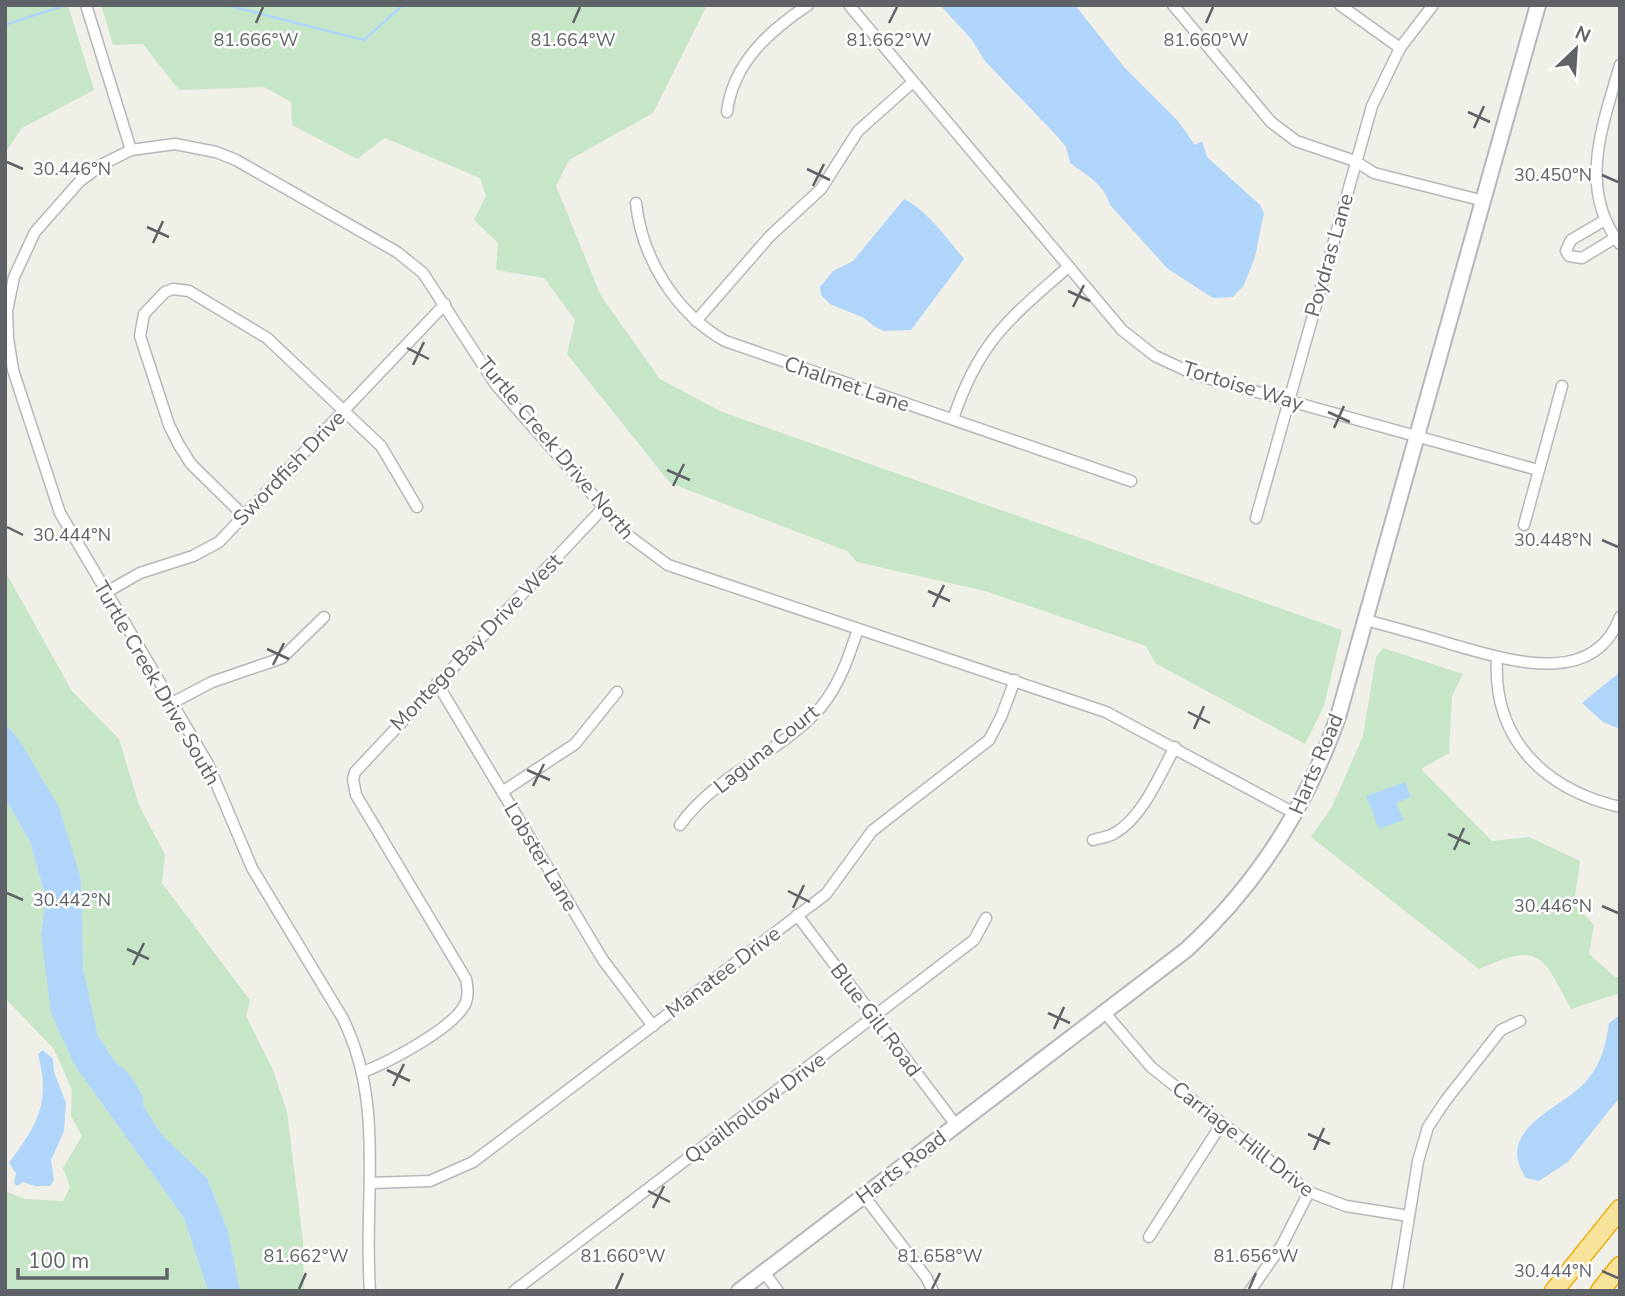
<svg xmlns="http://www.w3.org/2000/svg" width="1625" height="1296" font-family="'Nunito Sans',sans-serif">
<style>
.green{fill:#c7e6c8}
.water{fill:#afd6fa}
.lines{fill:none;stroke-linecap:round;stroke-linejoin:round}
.stream{stroke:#afd6fa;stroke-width:2.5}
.street-casing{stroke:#b5b8bb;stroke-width:13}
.secondary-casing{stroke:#b4b7bb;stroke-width:18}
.highway-casing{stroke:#eaaf0f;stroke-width:21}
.street{stroke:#fff;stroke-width:10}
.secondary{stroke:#fff;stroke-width:14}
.highway{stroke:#f7e399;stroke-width:18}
.ticks{fill:none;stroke:#5f6367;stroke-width:2.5}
.labels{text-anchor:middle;stroke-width:5;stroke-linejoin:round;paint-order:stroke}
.street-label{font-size:21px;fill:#5f6367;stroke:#fff}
.ticks-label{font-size:18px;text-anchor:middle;fill:#5f6367;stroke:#fff;stroke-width:5;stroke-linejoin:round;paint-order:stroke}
</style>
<rect width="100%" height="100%" fill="#f0efe8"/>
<!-- green -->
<g class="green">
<polygon points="5,5 68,5 94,90 22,128 5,153"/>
<polygon points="101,5 707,5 653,113 569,160 556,186 601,296 660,379 722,412 1342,630 1324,706 1305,744 1155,663 1146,646 985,591 857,562 847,551 670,483 567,354 575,320 544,278 496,270 498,243 474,220 486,196 480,178 385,138 357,159 292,125 291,102 264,87 179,90 143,44 113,45"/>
<polygon points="5,571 72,691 119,739 139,805 165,855 162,883 250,1000 246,1016 273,1070 287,1112 303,1241 304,1291 240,1291 228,1231 207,1178 162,1135 143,1105 130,1075 114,1060 98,1036 83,967 81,878 18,738 5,724"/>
<path d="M1383 648 1463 674 1452 696 1449 753 1421 769 1492 841 1529 837 1580 861 1574 904 1594 925 1589 954 1615 977H1620V993L1571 1009C1542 955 1541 941 1479 969L1311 837 1332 807 1363 736 1376 657Z"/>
<polygon points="5,798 30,842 46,898 41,934 75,1066 184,1218 208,1291 5,1291 5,1191 25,1199 63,1201 70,1187 63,1168 82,1136 71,1116 72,1090 54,1049 5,998"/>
</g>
<!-- water -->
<g class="water">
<path d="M940 5H1075L1124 67 1177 120 1195 145 1202 141 1207 157 1260 205 1264 213 1255 257 1244 285 1233 297 1213 298 1168 269 1110 205C1104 183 1087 176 1070 163L1066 147 1056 135 985 61 972 40Z"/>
<path d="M904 199C925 208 949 241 964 259L911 330 884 331 875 327 864 318 830 304 821 295 820 287 833 271 853 261Z"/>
<polygon points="1620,672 1620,729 1603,722 1582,703"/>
<polygon points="5,724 18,738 59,807 81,879 83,967 98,1036 114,1060 130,1075 143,1097 143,1105 162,1135 207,1178 228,1231 240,1291 208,1291 184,1218 75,1066 51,1013 41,934 46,898 30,842 5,798"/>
<polygon points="1405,782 1411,797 1396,803 1403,820 1379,829 1366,796"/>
<path d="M1620 1015V1097L1568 1162 1539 1181 1526 1178C1492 1127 1566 1108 1588 1079 1602 1062 1606 1044 1609 1023Z"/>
<path d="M43 1050 53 1059 54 1072 66 1103 64 1131 51 1160 54 1180 50 1186H35L23 1182 17 1186 14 1183 16 1173 9 1163C37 1125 51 1104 38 1054Z"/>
</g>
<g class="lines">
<!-- stream -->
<g class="stream">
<polyline points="226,5 364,40 403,5"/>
<polyline points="5,25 66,5"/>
</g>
<defs>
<g id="street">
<polyline points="86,5 131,150"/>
<polyline points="849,5 1122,330 1155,356 1196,375 1538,470"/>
<polyline points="1173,5 1271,122 1296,141 1355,161 1374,173 1484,201"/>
<polyline points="1340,5 1400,48"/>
<path d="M1620 65C1603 124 1577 189 1620 244"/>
<path d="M727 112C733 63 769 31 808 5"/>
<path d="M636 203C642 259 676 313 725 341L1131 481"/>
<polyline points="1605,220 1571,240 1566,251 1569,256 1582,258 1615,238"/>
<polyline points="696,321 770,236 821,189 858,131 913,82"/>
<path d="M953 419C979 341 1009 319 1068 267"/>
<polyline points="243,515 191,464 179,445 169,425 140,336 144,314 165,292 173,289 189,291 267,338 381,446 417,507"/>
<polyline points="1256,518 1372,106 1400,48 1433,5"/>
<polyline points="1524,525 1562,386"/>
<polyline points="105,593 140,573 193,556 219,542 445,304"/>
<path d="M1366 620C1395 628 1425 636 1454 645 1508 660 1593 689 1620 617"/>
<path d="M1497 657C1492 738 1543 789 1620 807"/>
<polyline points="437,683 603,960 653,1026"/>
<polyline points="172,703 212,682 282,658 324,617"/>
<polyline points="502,792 575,744 617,692"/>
<path d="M680 825C716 774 781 753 821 707 840 684 849 656 858 629"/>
<path d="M1093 840C1100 838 1109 837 1115 833 1143 817 1160 774 1175 747"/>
<polyline points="797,915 956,1125"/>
<polyline points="1105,1013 1151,1067 1309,1192 1346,1206 1409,1216"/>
<path d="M363 1072C389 1062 450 1030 464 1006 469 998 468 988 466 979L356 795 353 779 355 772 603 508"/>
<polyline points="370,1183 430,1181 473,1162 826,894 872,831 989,740 1001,717 1015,680"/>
<polyline points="864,1196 926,1277 933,1291"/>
<polyline points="1149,1237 1222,1123"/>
<polyline points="764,1272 778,1291"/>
<path d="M370 1291C363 1198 386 1103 342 1017L252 868 208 764 60 513 13 370 8 338 7 311 14 277 35 232 80 181 103 164 131 150 175 144 216 152 236 160 397 252 423 273 496 385 629 536 668 565 1106 712 1296 814"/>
<polyline points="514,1291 974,940 986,918"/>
<polyline points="1250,1291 1282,1245 1309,1192"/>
<polyline points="1397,1291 1418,1161 1428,1127 1446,1100 1501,1030 1520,1021"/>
</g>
<path id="secondary" d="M739 1291 1186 950C1257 885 1306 808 1338 717L1538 5"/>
<g id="highway">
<polyline points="1554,1291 1620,1209"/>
<polyline points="1600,1291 1620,1266"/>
</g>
</defs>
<!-- street casing -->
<use href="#street" class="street-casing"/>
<!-- secondary casing -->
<use href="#secondary" class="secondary-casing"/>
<!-- highway casing -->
<use href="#highway" class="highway-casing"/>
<!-- street -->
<use href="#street" class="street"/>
<!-- secondary -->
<use href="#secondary" class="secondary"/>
<!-- highway -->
<use href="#highway" class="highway"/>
</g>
<!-- ticks -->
<path class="ticks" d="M256 23 263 7M573 23 580 7M889 23 897 7M1206 23 1213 7M1468 112 1490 122M1474 128 1484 106M7 162 23 169M807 169 830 180M1602 175 1618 182M813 186 824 164M147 227 169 237M153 243 163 221M1068 291 1090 301M1073 307 1084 285M407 348 429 359M413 365 424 342M1328 412 1350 422M1334 428 1344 406M667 470 690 480M673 486 684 464M7 527 23 535M1602 540 1618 547M928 591 950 601M933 607 944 585M267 649 289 659M273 665 284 643M1188 712 1210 723M1194 729 1204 706M527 770 550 780M533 786 544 764M1448 834 1470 844M1454 850 1464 828M788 891 810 902M7 893 23 900M1602 906 1618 913M793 908 804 885M127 949 149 959M133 965 144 943M1048 1013 1070 1023M1054 1029 1064 1007M387 1070 410 1081M393 1086 404 1064M1308 1134 1330 1144M1314 1150 1324 1128M648 1191 670 1202M653 1208 664 1186M1602 1271 1618 1278M299 1289 306 1273M616 1289 623 1273M932 1289 940 1273M1249 1289 1256 1273"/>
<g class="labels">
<!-- street labels -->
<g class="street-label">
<text transform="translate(1329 255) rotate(-74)" y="7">Poydras Lane</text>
<text transform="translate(847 384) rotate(19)" y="7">Chalmet Lane</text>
<text transform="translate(1243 386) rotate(17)" y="7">Tortoise Way</text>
<text transform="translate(556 448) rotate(50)" y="7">Turtle Creek Drive North</text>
<text transform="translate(289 468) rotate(-46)" y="7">Swordfish Drive</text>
<text transform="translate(476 642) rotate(-46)" y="7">Montego Bay Drive West</text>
<text transform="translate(157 683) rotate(60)" y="7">Turtle Creek Drive South</text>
<text transform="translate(766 749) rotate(-39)" y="7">Laguna Court</text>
<text transform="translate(1316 764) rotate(-67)" y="7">Harts Road</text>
<text transform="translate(541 857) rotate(59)" y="7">Lobster Lane</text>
<text transform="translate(723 972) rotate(-37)" y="7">Manatee Drive</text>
<text transform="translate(876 1020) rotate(53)" y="7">Blue Gill Road</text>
<text transform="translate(755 1108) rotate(-37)" y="7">Quailhollow Drive</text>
<text transform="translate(1243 1139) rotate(38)" y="7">Carriage Hill Drive</text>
<text transform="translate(901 1167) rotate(-37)" y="7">Harts Road</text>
</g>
</g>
<g class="ticks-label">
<text x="256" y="46">81.666°W</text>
<text x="573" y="46">81.664°W</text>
<text x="889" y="46">81.662°W</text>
<text x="1206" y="46">81.660°W</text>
<text x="72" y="175">30.446°N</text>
<text x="1553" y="181">30.450°N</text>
<text x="72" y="541">30.444°N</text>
<text x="1553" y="546">30.448°N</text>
<text x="72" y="906">30.442°N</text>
<text x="1553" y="912">30.446°N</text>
<text x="306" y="1262">81.662°W</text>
<text x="623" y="1262">81.660°W</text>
<text x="940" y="1262">81.658°W</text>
<text x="1256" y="1262">81.656°W</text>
<text x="1553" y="1277">30.444°N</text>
</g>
<!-- border -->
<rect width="1625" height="1296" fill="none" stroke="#5f6367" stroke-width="14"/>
<!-- north arrow -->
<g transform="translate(1576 49) rotate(25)" stroke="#ffffff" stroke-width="5" paint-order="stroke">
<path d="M0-5L12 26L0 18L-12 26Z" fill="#5f6367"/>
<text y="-10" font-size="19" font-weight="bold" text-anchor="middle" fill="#5f6367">N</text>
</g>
<!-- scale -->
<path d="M18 1268v10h149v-10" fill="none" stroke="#5f6367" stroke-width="3.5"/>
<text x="28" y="1268" font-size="21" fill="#5f6367" stroke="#ffffff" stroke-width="5" paint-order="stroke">100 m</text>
</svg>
